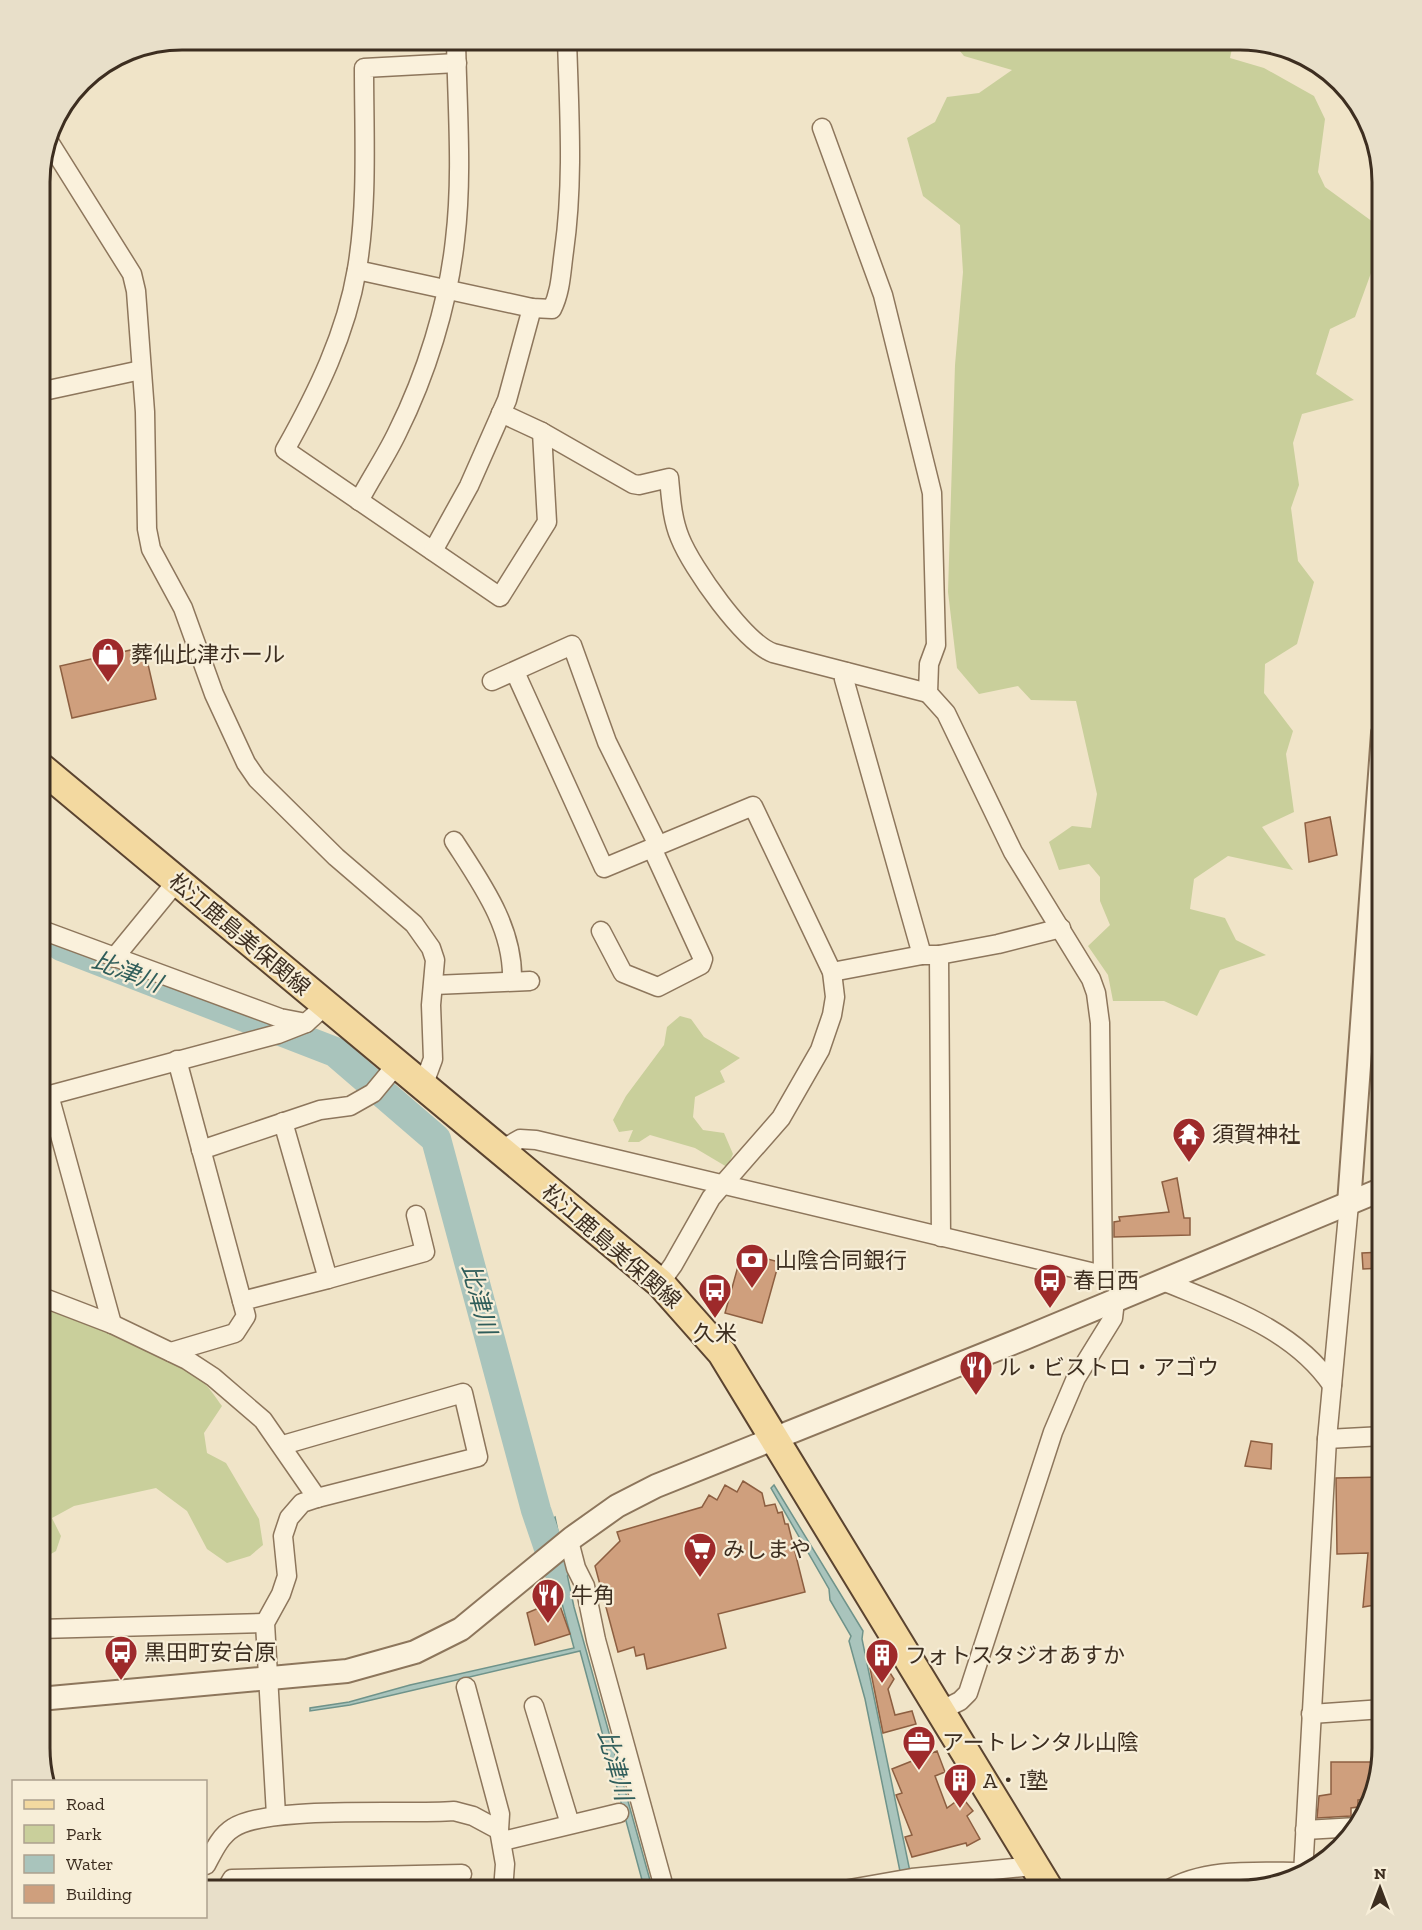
<svg xmlns="http://www.w3.org/2000/svg" width="1422" height="1930" font-family="'Zilla Slab','Noto Sans JP',serif">
<style>
.green{fill:#c9cf9b}
.water{fill:#a9c4bc;stroke:#6f938a;stroke-width:1.5}
.lines{fill:none;stroke-linecap:round;stroke-linejoin:round}
.river{stroke:#a9c4bc;stroke-width:30}
.building{fill:#cf9f7d;stroke:#8d5f41;stroke-width:1.5}
.minor-casing{stroke:#8d765c;stroke-width:21}
.tertiary-casing{stroke:#8d765c;stroke-width:26}
.primary-casing{stroke:#5b4430;stroke-width:32}
.minor{stroke:#faf1dc;stroke-width:18}
.tertiary{stroke:#faf1dc;stroke-width:22}
.primary{stroke:#f3d9a0;stroke-width:28}
.labels{text-anchor:middle;stroke-width:4.5;stroke-linejoin:round;paint-order:stroke}
.poi-label{font-size:22px;fill:#3d2e20;stroke:#f7eed8;text-anchor:start}
.street-label{font-size:22px;fill:#3d2e20;stroke:#f7eed8}
.water-label{font-size:24px;font-style:italic;fill:#2f5d5a;stroke:#f7eed8}
.rim{fill:none;stroke:#3d2e20;stroke-width:3}
</style>
<rect width="100%" height="100%" fill="#f0e4c8"/>
<!-- green -->
<g class="green">
<polygon points="950,39 1234,39 1230,58 1264,68 1314,96 1325,119 1318,172 1325,187 1373,222 1379,251 1355,317 1330,329 1316,374 1354,400 1302,414 1293,443 1299,485 1291,508 1298,561 1314,582 1297,644 1265,664 1264,693 1293,731 1286,754 1294,812 1262,827 1293,870 1228,856 1194,879 1190,909 1225,918 1236,940 1266,955 1220,970 1197,1016 1164,1001 1113,1001 1108,975 1088,946 1110,925 1100,901 1100,877 1089,864 1059,870 1049,842 1072,826 1091,828 1097,794 1076,701 1031,700 1018,686 979,694 957,668 948,592 955,365 963,272 960,225 923,196 907,138 935,122 947,97 979,93 1012,70 964,56"/>
<polygon points="680,1016 691,1019 704,1037 740,1058 720,1071 725,1082 695,1097 693,1117 703,1130 724,1133 733,1154 727,1167 695,1148 650,1135 639,1142 628,1142 633,1130 619,1132 613,1120 626,1096 664,1045 667,1027"/>
<path d="M39 1306C60 1307 187 1365 202 1381 210 1388 216 1398 222 1406L204 1433 207 1453 226 1463 259 1519 263 1545 250 1556 227 1563 207 1549 187 1511 156 1488 74 1506 52 1518 61 1536 56 1551 39 1561Z"/>
</g>
<!-- water -->
<g class="water">
<polygon points="774,1485 863,1631 862,1639 914,1891 904,1891 865,1699 849,1641 851,1636 830,1600 829,1589 771,1488"/>
<polygon points="555,1517 574,1607 653,1891 645,1891 580,1651 350,1705 310,1711 310,1708 349,1702 410,1685 574,1648 554,1574 539,1530"/>
</g>
<g class="lines">
<!-- river -->
<polyline class="river" points="61,946 335,1052 436,1139 536,1510 555,1566"/>
</g>
<!-- building -->
<g class="building">
<polygon points="144,647 156,699 72,718 60,666"/>
<polygon points="1330,817 1337,855 1309,862 1305,823"/>
<polygon points="1177,1178 1184,1218 1190,1218 1190,1235 1114,1237 1114,1222 1120,1221 1119,1217 1169,1212 1162,1182"/>
<polygon points="742,1252 779,1262 762,1323 725,1313"/>
<polygon points="1383,1252 1383,1268 1363,1269 1362,1253"/>
<polygon points="1251,1441 1272,1444 1271,1469 1245,1466"/>
<polygon points="1383,1477 1383,1597 1380,1597 1381,1604 1363,1607 1368,1553 1337,1554 1336,1478"/>
<polygon points="743,1481 762,1493 765,1506 775,1504 778,1513 782,1512 785,1524 788,1524 805,1592 718,1614 726,1648 647,1669 644,1654 636,1656 634,1647 618,1652 595,1566 620,1541 617,1532 702,1507 709,1495 717,1500 725,1485 737,1492"/>
<polygon points="558,1600 570,1634 535,1645 527,1613"/>
<polygon points="883,1662 894,1679 888,1689 895,1715 912,1711 916,1724 883,1733 870,1668"/>
<polygon points="937,1751 945,1772 935,1776 947,1808 962,1797 973,1811 967,1816 980,1839 967,1846 966,1843 912,1857 905,1837 912,1835 896,1795 902,1793 892,1769"/>
<polygon points="1331,1762 1379,1762 1369,1799 1358,1800 1358,1807 1351,1808 1351,1816 1317,1818 1319,1796 1331,1794"/>
</g>
<g class="lines">
<defs>
<g id="minor">
<path d="M457 63 364 68C364 134 368 203 357 269 346 334 317 393 285 450L500 597 547 522 542 432 633 484 639 485 669 478C671 498 672 519 680 538 692 568 744 642 773 653L928 693"/>
<polyline points="822,128 883,295 932,493 936,645 929,664 928,693 946,713 1013,852 1091,979 1096,993 1100,1023 1103,1275"/>
<polyline points="48,140 132,274 136,291 145,412 147,529 151,549 183,608 214,694 246,763 257,779 336,857 414,924 431,948 435,960 431,1005 433,1059 423,1086"/>
<path d="M357 270 532 308 552 309C561 291 561 272 564 251 574 180 569 110 567 39"/>
<polyline points="39,392 141,370"/>
<polyline points="501,413 542,432"/>
<path d="M359 501C371 478 386 456 397 433 426 375 448 305 455 240 463 174 457 106 456 39"/>
<polyline points="433,551 469,486 507,400 532,308"/>
<polyline points="515,672 604,868 652,848 703,959 701,965 658,987 623,973 601,931"/>
<polyline points="846,672 844,679 922,955 939,955"/>
<polyline points="492,681 572,645 607,742 658,845"/>
<path d="M454 841C481 883 514 928 512 981"/>
<polyline points="652,848 753,806 832,972 835,997 832,1015 820,1050 781,1118 711,1198 673,1265 660,1283"/>
<polyline points="39,929 280,1018 306,1023"/>
<polyline points="114,958 177,881"/>
<polyline points="832,972 922,955"/>
<polyline points="434,985 530,981"/>
<polyline points="177,1060 242,1301"/>
<polyline points="49,1095 112,1324"/>
<polyline points="39,1098 278,1034 306,1023 326,1005"/>
<polyline points="283,1122 328,1279 425,1252 416,1215"/>
<polyline points="201,1150 320,1110 350,1106 373,1093 397,1064"/>
<polyline points="501,1150 520,1139 536,1140 1103,1275 1119,1285 1127,1296"/>
<polyline points="941,1237 939,955 998,944 1061,928"/>
<path d="M1163 1281C1225 1307 1293 1328 1332 1385"/>
<polyline points="39,1296 112,1324 187,1360 213,1377 263,1420 317,1498"/>
<polyline points="171,1352 235,1333 246,1316 242,1301 328,1279"/>
<polyline points="1327,1439 1383,1436"/>
<polyline points="569,1541 576,1568 585,1586 596,1640 665,1891"/>
<polyline points="39,1629 265,1623"/>
<polyline points="466,1687 500,1814 499,1830"/>
<polyline points="534,1706 570,1824"/>
<polyline points="938,1712 960,1701 968,1693 1053,1432 1076,1378 1113,1318 1115,1301"/>
<polyline points="1311,1714 1383,1709"/>
<polyline points="276,1815 265,1623 281,1594 287,1576 283,1536 289,1518 302,1503 317,1498 478,1457 463,1393 283,1445"/>
<polyline points="1305,1830 1357,1827"/>
<polyline points="503,1841 619,1813"/>
<path d="M206 1865C213 1852 220 1836 233 1828 267 1805 405 1815 454 1811L473 1816 499 1830 505 1864 503 1891"/>
<polyline points="1303,1874 1327,1439 1349,1204"/>
<polyline points="225,1891 232,1879 462,1874"/>
<polyline points="838,1891 912,1878 1034,1866"/>
<path d="M1166 1891C1205 1867 1258 1872 1303 1872"/>
</g>
<g id="tertiary">
<polyline points="1349,1204 1383,733"/>
<polyline points="39,1699 347,1671 415,1652 461,1629 572,1538 617,1506 656,1486 1025,1338 1383,1189"/>
</g>
<polyline id="primary" points="39,766 660,1283 722,1353 1050,1891"/>
</defs>
<!-- minor casing -->
<use href="#minor" class="minor-casing"/>
<!-- tertiary casing -->
<use href="#tertiary" class="tertiary-casing"/>
<!-- primary casing -->
<use href="#primary" class="primary-casing"/>
<!-- minor -->
<use href="#minor" class="minor"/>
<!-- tertiary -->
<use href="#tertiary" class="tertiary"/>
<!-- primary -->
<use href="#primary" class="primary"/>
</g>
<!-- icons -->
<defs>
<symbol id="shop-pin" viewBox="-11 -11 22 30"><path d="M0 17L-7.5 6A9.5 9.5 0 1 1 7.5 6Z" fill="#9e2a2b" stroke="#f7eed8"/><path d="M-5-2.5h2.3a2.7 3.5 0 0 1 5.4 0H5L5.5 6h-11ZM-1.5-2.5h3a1.5 2.3 0 0 0-3 0Z" fill="#fff"/></symbol>
<symbol id="temple-pin" viewBox="-11 -11 22 30"><path d="M0 17L-7.5 6A9.5 9.5 0 1 1 7.5 6Z" fill="#9e2a2b" stroke="#f7eed8"/><path d="M0-6L5-2H3V0L6.5 2.5H4V6H1.5V3h-3V6H-4V2.5H-6.5L-3 0V-2H-5Z" fill="#fff"/></symbol>
<symbol id="bank-pin" viewBox="-11 -11 22 30"><path d="M0 17L-7.5 6A9.5 9.5 0 1 1 7.5 6Z" fill="#9e2a2b" stroke="#f7eed8"/><path d="M-6-4H6V4H-6ZM0-2.3a2.3 2.3 0 1 0 0 4.6a2.3 2.3 0 1 0 0-4.6Z" fill="#fff"/></symbol>
<symbol id="bus-pin" viewBox="-11 -11 22 30"><path d="M0 17L-7.5 6A9.5 9.5 0 1 1 7.5 6Z" fill="#9e2a2b" stroke="#f7eed8"/><path d="M-5-6H5V4H4V6H2V4H-2V6H-4V4H-5ZM-3.5-4V0h7V-4ZM-3.5 1.2v1.5H-2V1.2ZM2 1.2v1.5H3.5V1.2Z" fill="#fff"/></symbol>
<symbol id="restaurant-pin" viewBox="-11 -11 22 30"><path d="M0 17L-7.5 6A9.5 9.5 0 1 1 7.5 6Z" fill="#9e2a2b" stroke="#f7eed8"/><path d="M-5-6h1v4h1v-4h1v4h1v-4h1v5L-1.5 .5V6h-2V.5L-5-1ZM5-6V6H3V1.5H1.5Q1.5-4 5-6Z" fill="#fff"/></symbol>
<symbol id="supermarket-pin" viewBox="-11 -11 22 30"><path d="M0 17L-7.5 6A9.5 9.5 0 1 1 7.5 6Z" fill="#9e2a2b" stroke="#f7eed8"/><path d="M-6-5.5h2.5l.6 2H6L4.5 2H-2.5L-4.4-4H-6ZM-1.5 3.2a1.3 1.3 0 1 0 .1 0ZM3 3.2a1.3 1.3 0 1 0 .1 0Z" fill="#fff"/></symbol>
<symbol id="building-pin" viewBox="-11 -11 22 30"><path d="M0 17L-7.5 6A9.5 9.5 0 1 1 7.5 6Z" fill="#9e2a2b" stroke="#f7eed8"/><path d="M-4-6H4V6H1V3H-1V6H-4ZM-2.5-4.3h1.7v1.8h-1.7ZM.8-4.3h1.7v1.8H.8ZM-2.5-1h1.7V.8h-1.7ZM.8-1h1.7V.8H.8Z" fill="#fff"/></symbol>
<symbol id="office-pin" viewBox="-11 -11 22 30"><path d="M0 17L-7.5 6A9.5 9.5 0 1 1 7.5 6Z" fill="#9e2a2b" stroke="#f7eed8"/><path d="M-6-3h4V-5.5h4V-3h4V5H-6ZM-1-4.5V-3h2v-1.5ZM-6 0V1H6V0Z" fill="#fff"/></symbol>
</defs>
<g fill-rule="evenodd">
<use href="#shop-pin" x="89" y="635" width="38" height="52"/>
<use href="#temple-pin" x="1170" y="1115" width="38" height="52"/>
<use href="#bank-pin" x="733" y="1241" width="38" height="52"/>
<use href="#bus-pin" x="1031" y="1261" width="38" height="52"/>
<use href="#bus-pin" x="696" y="1271" width="38" height="52"/>
<use href="#restaurant-pin" x="957" y="1348" width="38" height="52"/>
<use href="#supermarket-pin" x="681" y="1530" width="38" height="52"/>
<use href="#restaurant-pin" x="529" y="1576" width="38" height="52"/>
<use href="#bus-pin" x="102" y="1633" width="38" height="52"/>
<use href="#building-pin" x="863" y="1636" width="38" height="52"/>
<use href="#office-pin" x="900" y="1723" width="38" height="52"/>
<use href="#building-pin" x="941" y="1761" width="38" height="52"/>
</g>
<g class="labels">
<!-- poi labels -->
<g class="poi-label">
<text x="131" y="662">葬仙比津ホール</text>
<text x="1212" y="1142">須賀神社</text>
<text x="775" y="1268">山陰合同銀行</text>
<text x="1073" y="1288">春日西</text>
<text x="715" y="1341" text-anchor="middle">久米</text>
<text x="999" y="1375">ル・ビストロ・アゴウ</text>
<text x="723" y="1557">みしまや</text>
<text x="571" y="1603">牛角</text>
<text x="144" y="1660">黒田町安台原</text>
<text x="905" y="1663">フォトスタジオあすか</text>
<text x="942" y="1750">アートレンタル山陰</text>
<text x="983" y="1788">A・I塾</text>
</g>
<!-- street labels -->
<g class="street-label">
<text transform="translate(240 934) rotate(40)" y="8">松江鹿島美保関線</text>
<text transform="translate(612 1246) rotate(41)" y="8">松江鹿島美保関線</text>
</g>
<!-- water labels -->
<g class="water-label">
<text transform="translate(127 972) rotate(21)" y="8">比津川</text>
<text transform="translate(479 1299) rotate(75)" y="8">比津川</text>
<text transform="translate(615 1765) rotate(75)" y="8">比津川</text>
</g>
</g>
<!-- crop -->
<path d="M0 0H1422V1930H0ZM182 50H1240A132 132 0 0 1 1372 182V1748A132 132 0 0 1 1240 1880H182A132 132 0 0 1 50 1748V182A132 132 0 0 1 182 50Z" fill="#e8dfc9" fill-rule="evenodd"/>
<path class="rim" d="M182 50H1240A132 132 0 0 1 1372 182V1748A132 132 0 0 1 1240 1880H182A132 132 0 0 1 50 1748V182A132 132 0 0 1 182 50Z"/>
<!-- legend -->
<rect x="12" y="1780" width="195" height="138" fill="#f7eed8" stroke="#ada18e" stroke-width="1.5"/>
<rect x="24" y="1800" width="30" height="9" fill="#f3d9a0" stroke="#ada18e" stroke-width="1.5"/>
<text x="66" y="1810" font-size="18" fill="#3d2e20">Road</text>
<rect x="24" y="1825" width="30" height="18" fill="#c9cf9b" stroke="#ada18e" stroke-width="1.5"/>
<text x="66" y="1840" font-size="18" fill="#3d2e20">Park</text>
<rect x="24" y="1855" width="30" height="18" fill="#a9c4bc" stroke="#ada18e" stroke-width="1.5"/>
<text x="66" y="1870" font-size="18" fill="#3d2e20">Water</text>
<rect x="24" y="1885" width="30" height="18" fill="#cf9f7d" stroke="#ada18e" stroke-width="1.5"/>
<text x="66" y="1900" font-size="18" fill="#3d2e20">Building</text>
<!-- north arrow -->
<g transform="translate(1380 1888)" stroke="#f7eed8" stroke-width="4.5" paint-order="stroke">
<path d="M0-4.5L10 22L0 15L-10 22Z" fill="#3d2e20"/>
<text y="-9" font-size="16" font-weight="bold" text-anchor="middle" fill="#3d2e20">N</text>
</g>
</svg>
